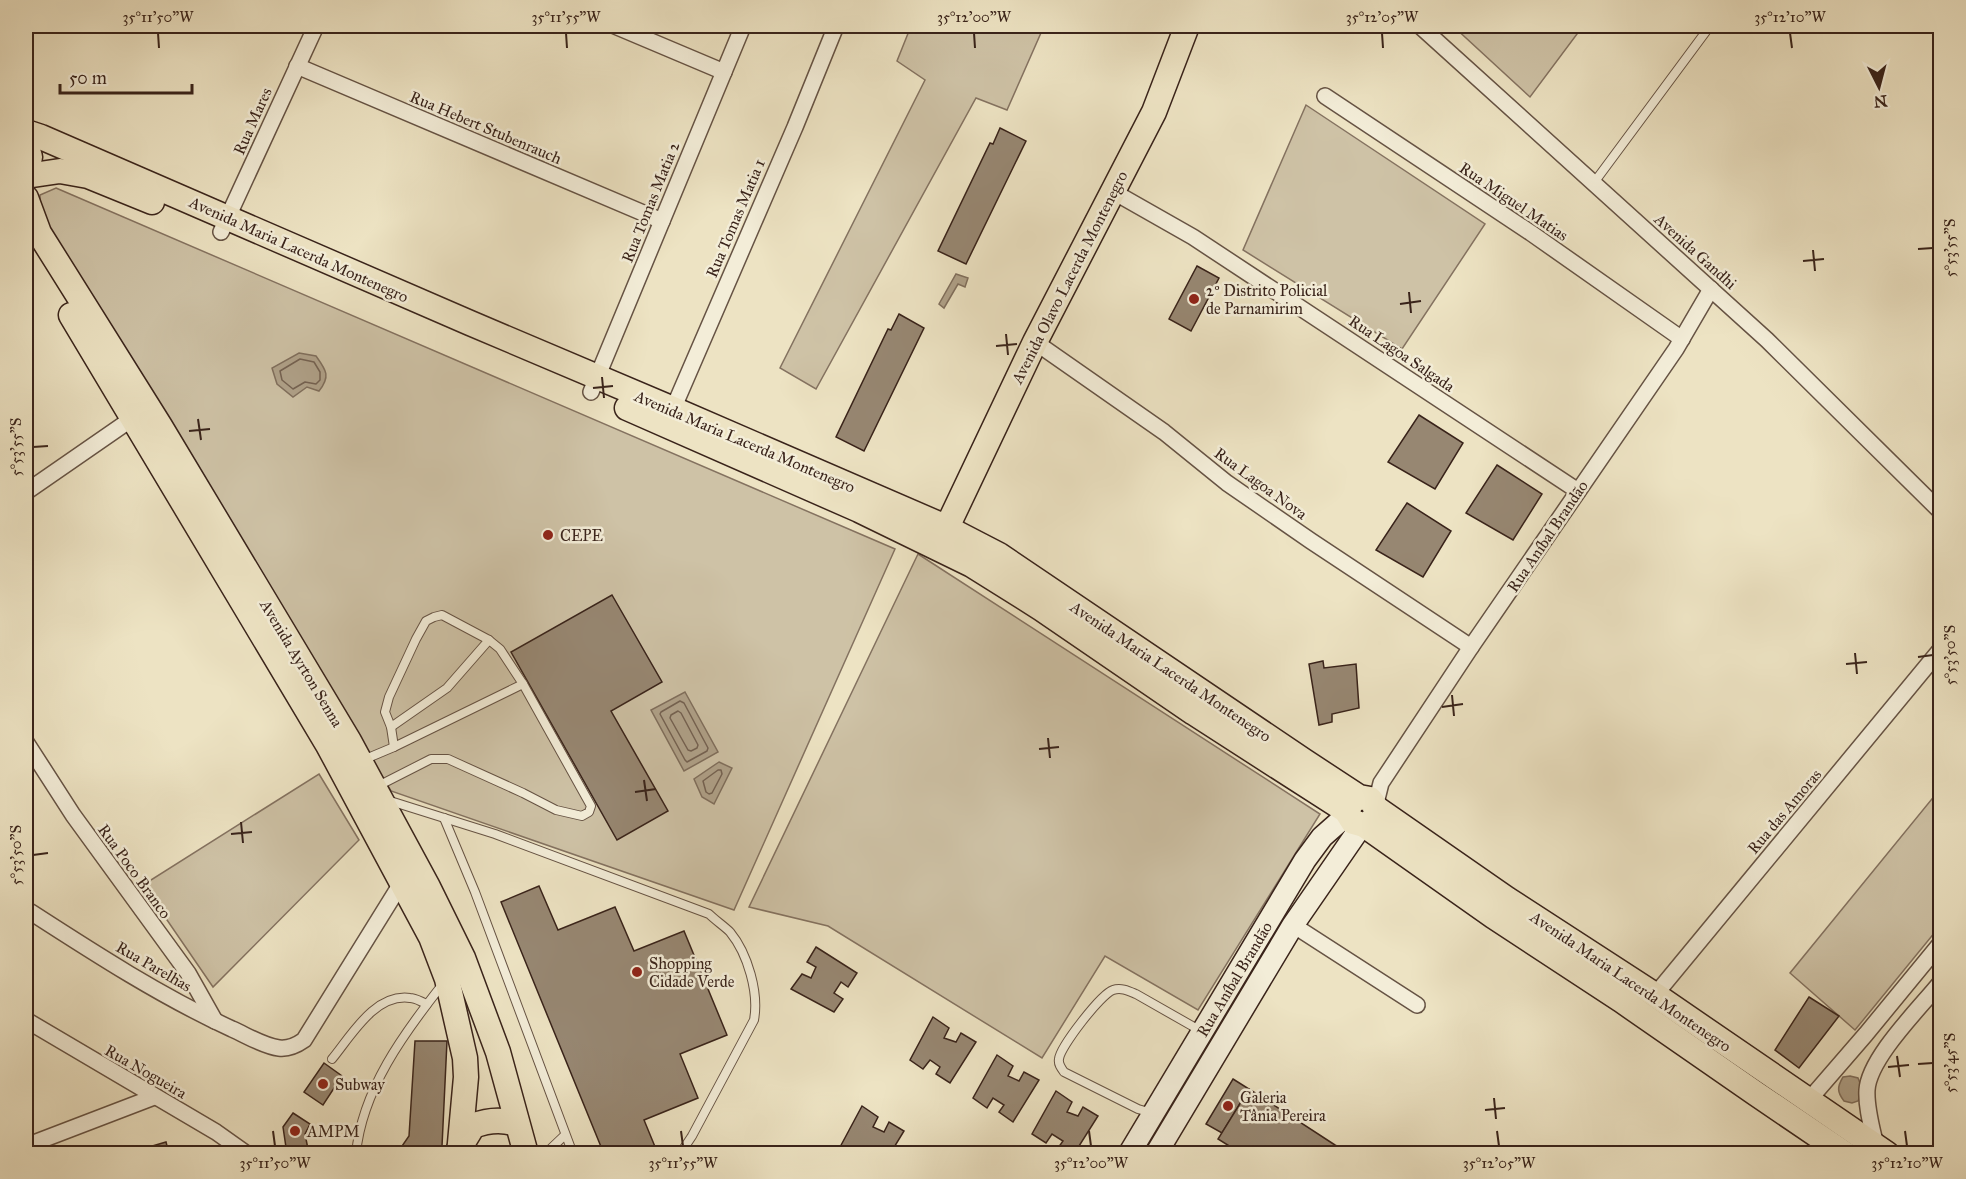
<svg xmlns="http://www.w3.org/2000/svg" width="1966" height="1179" font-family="'IM FELL Great Primer',serif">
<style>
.green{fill:#cec2a6;stroke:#847260;stroke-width:1.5}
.water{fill:#b0a28a;stroke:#806f5d;stroke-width:1.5}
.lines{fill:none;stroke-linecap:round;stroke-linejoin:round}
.shore{stroke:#746252;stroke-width:1.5}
.building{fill:#978772;stroke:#39231a;stroke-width:1.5}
.lane-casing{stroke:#665344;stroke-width:10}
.street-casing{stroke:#665344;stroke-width:18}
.secondary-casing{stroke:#39231a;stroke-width:24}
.primary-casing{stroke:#39231a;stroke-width:27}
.lane{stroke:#f3edd8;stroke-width:8}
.street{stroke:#f3edd8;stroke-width:15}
.secondary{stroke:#f3edd8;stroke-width:21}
.primary{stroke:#ede3c3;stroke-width:24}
.ticks{fill:none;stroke:#39231a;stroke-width:2}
.poi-dot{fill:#8f2418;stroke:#f3edd8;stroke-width:2}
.labels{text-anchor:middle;stroke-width:5;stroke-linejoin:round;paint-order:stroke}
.street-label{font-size:16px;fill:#39231a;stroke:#f3edd8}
.poi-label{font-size:16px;fill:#39231a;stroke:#f3edd8;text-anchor:start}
.neatline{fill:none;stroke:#39231a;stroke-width:2}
.ticks-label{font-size:15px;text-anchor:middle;fill:#39231a}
</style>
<rect width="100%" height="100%" fill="#ede3c3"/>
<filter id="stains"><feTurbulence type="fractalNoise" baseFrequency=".00333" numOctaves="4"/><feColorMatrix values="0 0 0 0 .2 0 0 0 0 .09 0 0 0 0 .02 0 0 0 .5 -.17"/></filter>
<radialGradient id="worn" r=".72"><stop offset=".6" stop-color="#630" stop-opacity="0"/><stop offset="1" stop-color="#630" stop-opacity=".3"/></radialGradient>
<!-- green -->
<g class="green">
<polygon points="911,26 1044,26 1007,110 976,98 816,389 780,368 925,80 897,61"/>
<polygon points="1453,26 1583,26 1530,97"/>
<polygon points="1306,105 1485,224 1402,349 1243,250"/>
<polygon points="56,188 895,549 734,910 391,791 40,217 40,195"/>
<polygon points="918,554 1320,814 1198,1010 1105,956 1042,1058 828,926 749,907"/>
<polygon points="319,774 359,840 213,987 143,885"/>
<polygon points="1940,789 1940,926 1855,1030 1790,973"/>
</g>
<!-- water -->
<g class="water">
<polygon points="956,274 968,278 965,287 958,284 944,308 939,304"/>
<path d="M299 353 316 356C326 370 331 376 319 391L307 387 293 397 277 384 272 368Z"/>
<polygon points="685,692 718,752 684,771 651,710"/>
<polygon points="719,762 732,768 714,804 702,797 694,779"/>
<path d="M1850 1076 1858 1078C1862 1087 1862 1092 1858 1101L1852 1103 1844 1101C1837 1092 1837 1087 1843 1077Z"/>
</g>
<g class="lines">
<!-- shore -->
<g class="shore">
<polygon points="300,359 314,362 320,372 320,380 316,384 305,382 293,389 282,380 280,371"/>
<polygon points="680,701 684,703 708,748 707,751 687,762 685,760 660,714 661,712"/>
<polygon points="678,711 681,713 698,745 697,748 691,751 688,750 670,718 671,715"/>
<polygon points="718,770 721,770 722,774 712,793 709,794 706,792 703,781"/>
</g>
</g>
<!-- building -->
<g class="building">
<polygon points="1000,128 1026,141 966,264 938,251 990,143 993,144"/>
<polygon points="1197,266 1219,278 1191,331 1169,319"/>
<polygon points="899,314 924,328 864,451 836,437 888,329 891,330"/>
<polygon points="1419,415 1463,443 1435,489 1388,462"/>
<polygon points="1497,465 1542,494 1513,540 1466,513"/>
<polygon points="1407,503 1451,531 1423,577 1376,550"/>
<polygon points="612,595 662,682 611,711 668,811 617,840 511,652"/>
<polygon points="1323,661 1324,668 1356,664 1359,708 1332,714 1332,722 1319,725 1309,664"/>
<polygon points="539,886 558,930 615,907 634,951 684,931 727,1035 680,1054 698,1098 644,1120 658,1154 604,1154 501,902"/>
<polygon points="816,947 857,973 848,987 841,982 834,993 843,999 834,1012 791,989 802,974 811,978 816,967 807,962"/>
<polygon points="1809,997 1839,1016 1799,1068 1775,1050"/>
<polygon points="933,1017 949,1028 944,1038 956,1042 961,1033 976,1042 950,1083 936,1074 940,1067 930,1060 923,1069 910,1060"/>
<polygon points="415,1041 447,1041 442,1146 437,1154 393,1154 398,1152 409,1136"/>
<polygon points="997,1055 1013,1066 1008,1076 1019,1081 1024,1072 1039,1080 1013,1122 999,1112 1004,1105 993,1098 987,1108 973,1098"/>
<polygon points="324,1063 342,1076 323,1105 304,1092"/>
<polygon points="1233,1079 1249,1089 1222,1133 1206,1124"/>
<polygon points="1249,1089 1335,1145 1351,1154 1242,1154 1218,1139"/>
<polygon points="1056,1091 1072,1102 1067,1112 1078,1116 1083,1107 1098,1116 1074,1154 1067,1154 1058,1148 1063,1141 1052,1134 1046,1143 1032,1134"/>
<polygon points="862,1106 878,1117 873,1127 884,1132 889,1122 904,1131 890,1154 865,1154 858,1149 855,1154 845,1154 839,1149"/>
<polygon points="293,1113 310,1124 305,1134 309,1154 287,1154 283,1127"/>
<polygon points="166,1142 169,1154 143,1154 142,1149"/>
</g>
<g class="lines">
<defs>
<g id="lane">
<polyline points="1593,184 1710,26"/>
<polyline points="391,727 447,688 489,640"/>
<polyline points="394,747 523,684"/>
<polyline points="363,760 394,747 391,727 385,712 389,697 416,639 426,621 434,617 442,615 489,640 500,649 523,684 591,806 589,812 582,816 556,810 523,793 448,759 431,759 376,787"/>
<path d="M387 800 495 834 709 914C715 920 724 926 730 932 748 954 759 993 754 1020L692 1136 680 1154"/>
<polyline points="444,818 475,892 573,1154"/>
<path d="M332 1059C351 1036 375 993 410 998 416 998 421 1002 427 1004"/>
<path d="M1152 1113 1138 1109 1064 1072C1061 1068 1058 1064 1059 1059 1060 1047 1101 994 1113 990 1121 987 1129 991 1136 994L1201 1031"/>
<path d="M356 1154C362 1090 404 1033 442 985"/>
<polyline points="545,1154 565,1135"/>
</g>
<g id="street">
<polyline points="615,26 724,72"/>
<polyline points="1420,26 1767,340 1940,511"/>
<polyline points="297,66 662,221"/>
<polyline points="1325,96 1531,233 1682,339"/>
<polyline points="1112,191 1193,237 1578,491"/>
<polyline points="221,232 316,26"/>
<polyline points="1035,342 1164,432 1227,483 1311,541 1471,647"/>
<polyline points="591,392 743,26"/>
<polyline points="670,416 795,127 836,26"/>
<polyline points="26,492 133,418"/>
<polyline points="26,742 73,815 188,973 215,1021"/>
<polyline points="1375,807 1381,783 1471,647 1676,349 1711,289"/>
<path d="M26 909C91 951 160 996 232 1029 246 1035 263 1046 279 1048 288 1049 297 1045 304 1040L402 882"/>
<polyline points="1293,925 1417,1005"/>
<polyline points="1655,995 1940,650"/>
<polyline points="26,1020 216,1132 247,1154"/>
<polyline points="1808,1101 1866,1034 1940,944"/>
<polyline points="26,1146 154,1097"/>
<path d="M1876 1146C1872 1128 1866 1108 1867 1090 1869 1058 1919 1009 1940 983"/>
</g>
<g id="secondary">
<polyline points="1129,1154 1305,860 1322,837 1348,814"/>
<polyline points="1156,1154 1293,925 1362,825"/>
</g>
<g id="primary">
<path d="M26 132 41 137 470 323 673 409 941 525 999 555 1304 761 1359 797 1370 799C1379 809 1377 821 1364 825L1353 822 1348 814 1350 803 1359 797"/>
<polyline points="26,144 30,157 26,173"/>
<polyline points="26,176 60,171 88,176 152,202"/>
<polyline points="26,198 39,233 160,426 349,741 428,887 463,958 498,1052 526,1154"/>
<polyline points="71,315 328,745 431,937 447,979 465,1058 466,1077 459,1154"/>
<polyline points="627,408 859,510 972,565 1042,609 1194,713 1348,812"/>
<polyline points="940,542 1035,342 1154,112 1187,26"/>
<polyline points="1376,808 1507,899 1655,995 1887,1154"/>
<polyline points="1364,825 1493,916 1621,1000 1755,1093 1845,1154"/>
<path d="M459 1149 473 1126C488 1120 502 1119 517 1124"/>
</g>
</defs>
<!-- lane casing -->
<use href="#lane" class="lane-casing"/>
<!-- street casing -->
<use href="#street" class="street-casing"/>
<!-- secondary casing -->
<use href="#secondary" class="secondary-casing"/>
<!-- primary casing -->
<use href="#primary" class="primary-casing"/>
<!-- lane -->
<use href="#lane" class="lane"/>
<!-- street -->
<use href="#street" class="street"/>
<!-- secondary -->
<use href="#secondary" class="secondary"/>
<!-- primary -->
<use href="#primary" class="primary"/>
</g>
<!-- ticks -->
<path class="ticks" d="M158 33 159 48M566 33 567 48M974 33 975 48M1382 33 1383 48M1790 33 1792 48M1918 249 1933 248M1813 250 1815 271M1803 261 1824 259M1409 292 1411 313M1400 304 1421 301M1006 334 1008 355M996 346 1017 344M602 377 604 398M593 388 613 386M198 419 201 440M189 431 210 429M33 447 48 446M1855 653 1857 674M1918 657 1933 655M1846 664 1867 662M1452 695 1454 716M1442 707 1463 704M1048 738 1050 758M1039 749 1059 747M644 780 647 801M635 792 656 789M241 822 243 843M231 834 252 832M33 855 48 853M1897 1056 1900 1077M1918 1064 1933 1063M1888 1067 1909 1065M1494 1098 1496 1119M1485 1110 1505 1108M273 1131 275 1146M681 1131 683 1146M1089 1131 1091 1146M1497 1131 1499 1146M1905 1131 1907 1146"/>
<!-- markers -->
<g class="poi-dot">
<circle cx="1194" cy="299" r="6"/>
<circle cx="548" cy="535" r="6"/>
<circle cx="637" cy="972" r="6"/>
<circle cx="323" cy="1084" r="6"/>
<circle cx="1228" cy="1106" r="6"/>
<circle cx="295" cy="1131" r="6"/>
</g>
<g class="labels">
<!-- street labels -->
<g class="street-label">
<text transform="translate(252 121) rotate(-66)" y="6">Rua Mares</text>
<text transform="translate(486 127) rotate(23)" y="6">Rua Hebert Stubenrauch</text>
<text transform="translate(1514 201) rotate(34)" y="6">Rua Miguel Matias</text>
<text transform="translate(650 202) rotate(-68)" y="6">Rua Tomas Matia 2</text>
<text transform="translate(735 218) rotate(-67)" y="6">Rua Tomas Matia 1</text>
<text transform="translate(299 249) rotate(24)" y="6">Avenida Maria Lacerda Montenegro</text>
<text transform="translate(1696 251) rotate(42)" y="6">Avenida Gandhi</text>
<text transform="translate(1069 277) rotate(-63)" y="6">Avenida Olavo Lacerda Montenegro</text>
<text transform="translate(1402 353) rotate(34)" y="6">Rua Lagoa Salgada</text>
<text transform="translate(745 441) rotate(23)" y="6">Avenida Maria Lacerda Montenegro</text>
<text transform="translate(1261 483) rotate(36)" y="6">Rua Lagoa Nova</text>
<text transform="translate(1547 536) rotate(-56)" y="6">Rua Aníbal Brandão</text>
<text transform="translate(302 663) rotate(59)" y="6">Avenida Ayrton Senna</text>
<text transform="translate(1171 671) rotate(34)" y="6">Avenida Maria Lacerda Montenegro</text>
<text transform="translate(1784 811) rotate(-50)" y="6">Rua das Amoras</text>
<text transform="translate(135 871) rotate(54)" y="6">Rua Poco Branco</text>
<text transform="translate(154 966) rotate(30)" y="6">Rua Parelhas</text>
<text transform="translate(1234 979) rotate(-59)" y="6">Rua Aníbal Brandão</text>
<text transform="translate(1631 981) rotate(34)" y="6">Avenida Maria Lacerda Montenegro</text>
<text transform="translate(146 1071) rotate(30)" y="6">Rua Nogueira</text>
</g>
<!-- poi labels -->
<g class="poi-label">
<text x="1206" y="296">2º Distrito Policial<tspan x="1206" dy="18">de Parnamirim</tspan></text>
<text x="560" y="541">CEPE</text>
<text x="649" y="969">Shopping<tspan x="649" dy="18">Cidade Verde</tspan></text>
<text x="335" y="1090">Subway</text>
<text x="1240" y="1103">Galeria<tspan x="1240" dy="18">Tânia Pereira</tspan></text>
<text x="307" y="1137">AMPM</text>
</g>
</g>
<!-- margin -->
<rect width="1966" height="1179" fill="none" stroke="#ede3c3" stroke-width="66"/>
<!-- north arrow -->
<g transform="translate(1879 87) rotate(174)" stroke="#f3edd8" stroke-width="4.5" paint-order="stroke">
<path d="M0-4.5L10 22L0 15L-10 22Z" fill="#39231a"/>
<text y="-9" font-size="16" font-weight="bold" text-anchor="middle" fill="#39231a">N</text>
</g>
<!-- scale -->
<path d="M60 84v9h132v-9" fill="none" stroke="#39231a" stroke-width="3"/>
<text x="69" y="84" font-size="18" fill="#39231a" stroke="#f3edd8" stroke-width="4.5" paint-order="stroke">50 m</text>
<rect x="33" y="33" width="1900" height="1113" class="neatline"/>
<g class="ticks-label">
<text x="158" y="22">35°11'50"W</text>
<text x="566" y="22">35°11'55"W</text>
<text x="974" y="22">35°12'00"W</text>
<text x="1382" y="22">35°12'05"W</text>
<text x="1790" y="22">35°12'10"W</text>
<text transform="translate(1950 248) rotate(-90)" y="5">5°53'55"S</text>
<text transform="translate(16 447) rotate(-90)" y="5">5°53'55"S</text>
<text transform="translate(1950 655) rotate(-90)" y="5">5°53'50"S</text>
<text transform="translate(16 855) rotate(-90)" y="5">5°53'50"S</text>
<text transform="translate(1950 1063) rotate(-90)" y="5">5°53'45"S</text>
<text x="275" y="1168">35°11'50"W</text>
<text x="683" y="1168">35°11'55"W</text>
<text x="1091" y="1168">35°12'00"W</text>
<text x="1499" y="1168">35°12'05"W</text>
<text x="1907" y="1168">35°12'10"W</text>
</g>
<rect width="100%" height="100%" filter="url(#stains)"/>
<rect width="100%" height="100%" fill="url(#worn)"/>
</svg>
